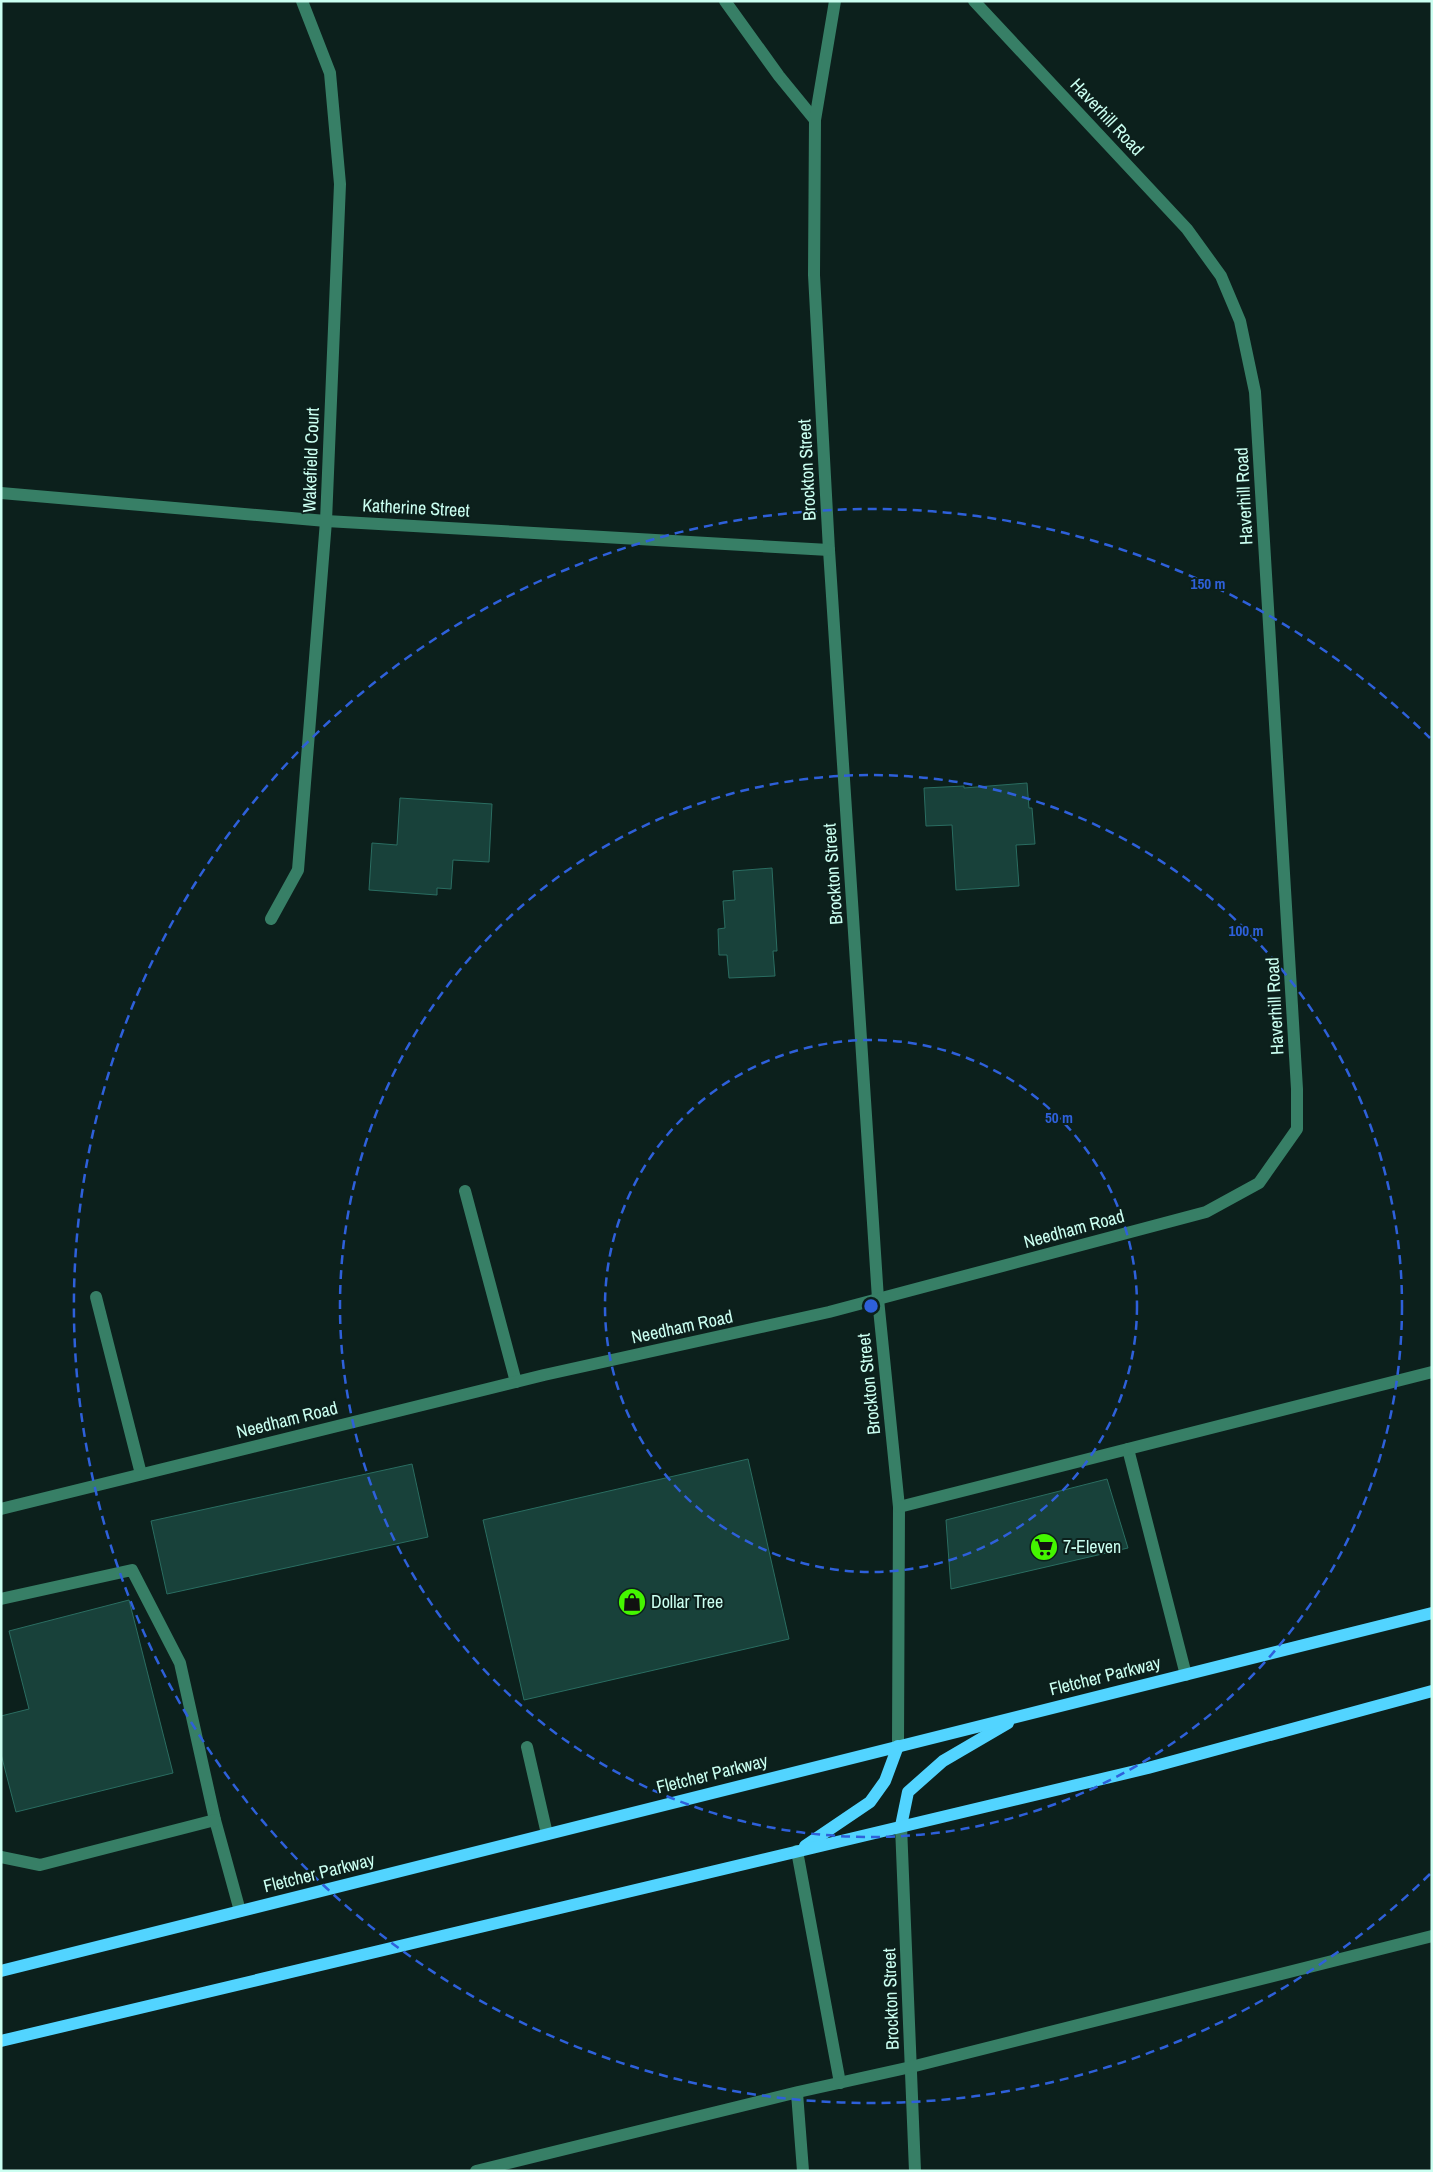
<svg xmlns="http://www.w3.org/2000/svg" width="1433" height="2172" font-family="'Archivo Narrow',sans-serif">
<style>
.building{fill:#18413a;stroke:#2a6d61}
.lines{fill:none;stroke-linecap:round;stroke-linejoin:round}
.minor{stroke:#377f66;stroke-width:12}
.major{stroke:#52d4ff;stroke-width:12}
.ring{fill:none;stroke:#2e60da;stroke-width:2.5;stroke-dasharray:9 6}
.labels{text-anchor:middle;stroke-width:4;stroke-linejoin:round;paint-order:stroke}
.street-label{font-size:18px;fill:#cbfff1;stroke:#0c201c}
.poi-label{font-size:18px;fill:#cbfff1;stroke:#0c201c;text-anchor:start}
.centre{fill:#2e60da;stroke:#0c201c;stroke-width:2.5}
.ring-label{font-size:15px;text-anchor:middle;font-weight:bold;fill:#2e60da;stroke:#0c201c;stroke-width:4;stroke-linejoin:round;paint-order:stroke}
</style>
<rect width="100%" height="100%" fill="#0c201c"/>
<!-- building -->
<g class="building">
<polygon points="1027,783 1029,808 1032,808 1035,844 1016,845 1019,886 956,890 952,825 926,826 924,788 964,786 964,788"/>
<polygon points="400,798 492,804 489,862 453,860 451,889 437,888 437,895 369,890 372,843 397,845"/>
<polygon points="772,868 777,951 773,951 775,976 729,978 727,955 719,955 718,929 725,928 723,901 735,900 733,871"/>
<polygon points="748,1459 789,1639 524,1700 483,1520"/>
<polygon points="412,1464 428,1537 167,1594 151,1521"/>
<polygon points="1107,1479 1128,1548 951,1589 946,1520"/>
<polygon points="129,1600 173,1773 16,1812 1,1754 1,1716 29,1709 9,1631"/>
</g>
<g class="lines">
<!-- minor -->
<g class="minor">
<polyline points="725,1 779,76 815,120"/>
<polyline points="835,1 815,120 814,275 829,550 878,1299 899,1507 898,1746"/>
<polyline points="1,493 326,521 829,550"/>
<polyline points="271,919 298,870 326,521 340,184 330,73 302,1"/>
<polyline points="465,1191 516,1382"/>
<polyline points="96,1297 141,1474"/>
<polyline points="1128,1449 1186,1675"/>
<polyline points="899,1507 1432,1372"/>
<polyline points="1,1509 544,1375 829,1312 1206,1212 1259,1183 1297,1129 1297,1089 1255,392 1240,321 1221,276 1187,229 974,1"/>
<polyline points="1,1599 132,1570 180,1663 215,1820 240,1911"/>
<polyline points="527,1747 547,1834"/>
<polyline points="901,1826 915,2171"/>
<polyline points="797,1851 840,2083"/>
<polyline points="1,1857 40,1865 215,1820"/>
<polyline points="797,2093 803,2171"/>
<polyline points="476,2171 798,2092 911,2067 1432,1936"/>
</g>
<!-- major -->
<g class="major">
<polyline points="901,1826 908,1792 943,1761 1008,1723"/>
<polyline points="805,1846 870,1802 885,1781 898,1746"/>
<polyline points="1,1971 1432,1613"/>
<polyline points="1,2041 1148,1768 1432,1691"/>
</g>
</g>
<!-- distance rings -->
<g class="ring">
<circle cx="871" cy="1306" r="266"/>
<circle cx="871" cy="1306" r="531"/>
<path d="M1430 1874A797 797 0 1 1 1430 738"/>
</g>
<!-- icons -->
<defs>
<symbol id="supermarket-disc" viewBox="-11 -11 22 22"><circle r="9.5" fill="#44f600" stroke="#0c201c"/><path d="M-6-5.5h2.5l.6 2H6L4.5 2H-2.5L-4.4-4H-6ZM-1.5 3.2a1.3 1.3 0 1 0 .1 0ZM3 3.2a1.3 1.3 0 1 0 .1 0Z" fill="#111"/></symbol>
<symbol id="shop-disc" viewBox="-11 -11 22 22"><circle r="9.5" fill="#44f600" stroke="#0c201c"/><path d="M-5-2.5h2.3a2.7 3.5 0 0 1 5.4 0H5L5.5 6h-11ZM-1.5-2.5h3a1.5 2.3 0 0 0-3 0Z" fill="#111"/></symbol>
</defs>
<g fill-rule="evenodd">
<use href="#supermarket-disc" x="1028" y="1531" width="32" height="32"/>
<use href="#shop-disc" x="616" y="1586" width="32" height="32"/>
</g>
<g class="labels">
<!-- street labels -->
<g class="street-label">
<text transform="translate(1107 117) rotate(47)" y="6">Haverhill Road</text>
<text transform="translate(311 460) rotate(-88)" y="6">Wakefield Court</text>
<text transform="translate(807 470) rotate(-93)" y="6">Brockton Street</text>
<text transform="translate(1244 496) rotate(-93)" y="6">Haverhill Road</text>
<text transform="translate(416 508) rotate(3)" y="6">Katherine Street</text>
<text transform="translate(833 874) rotate(-94)" y="6">Brockton Street</text>
<text transform="translate(1275 1006) rotate(-93)" y="6">Haverhill Road</text>
<text transform="translate(1074 1229) rotate(-15)" y="6">Needham Road</text>
<text transform="translate(682 1327) rotate(-12)" y="6">Needham Road</text>
<text transform="translate(869 1384) rotate(-96)" y="6">Brockton Street</text>
<text transform="translate(287 1420) rotate(-14)" y="6">Needham Road</text>
<text transform="translate(1105 1676) rotate(-14)" y="6">Fletcher Parkway</text>
<text transform="translate(712 1774) rotate(-14)" y="6">Fletcher Parkway</text>
<text transform="translate(319 1873) rotate(-14)" y="6">Fletcher Parkway</text>
<text transform="translate(891 1999) rotate(-92)" y="6">Brockton Street</text>
</g>
<!-- poi labels -->
<g class="poi-label">
<text x="1063" y="1553">7-Eleven</text>
<text x="651" y="1608">Dollar Tree</text>
</g>
</g>
<circle cx="871" cy="1306" r="8" class="centre"/>
<g class="ring-label">
<text x="1208" y="589">150 m</text>
<text x="1246" y="936">100 m</text>
<text x="1059" y="1123">50 m</text>
</g>
<!-- border -->
<rect width="1433" height="2172" fill="none" stroke="#cbfff1" stroke-width="5"/>
</svg>
